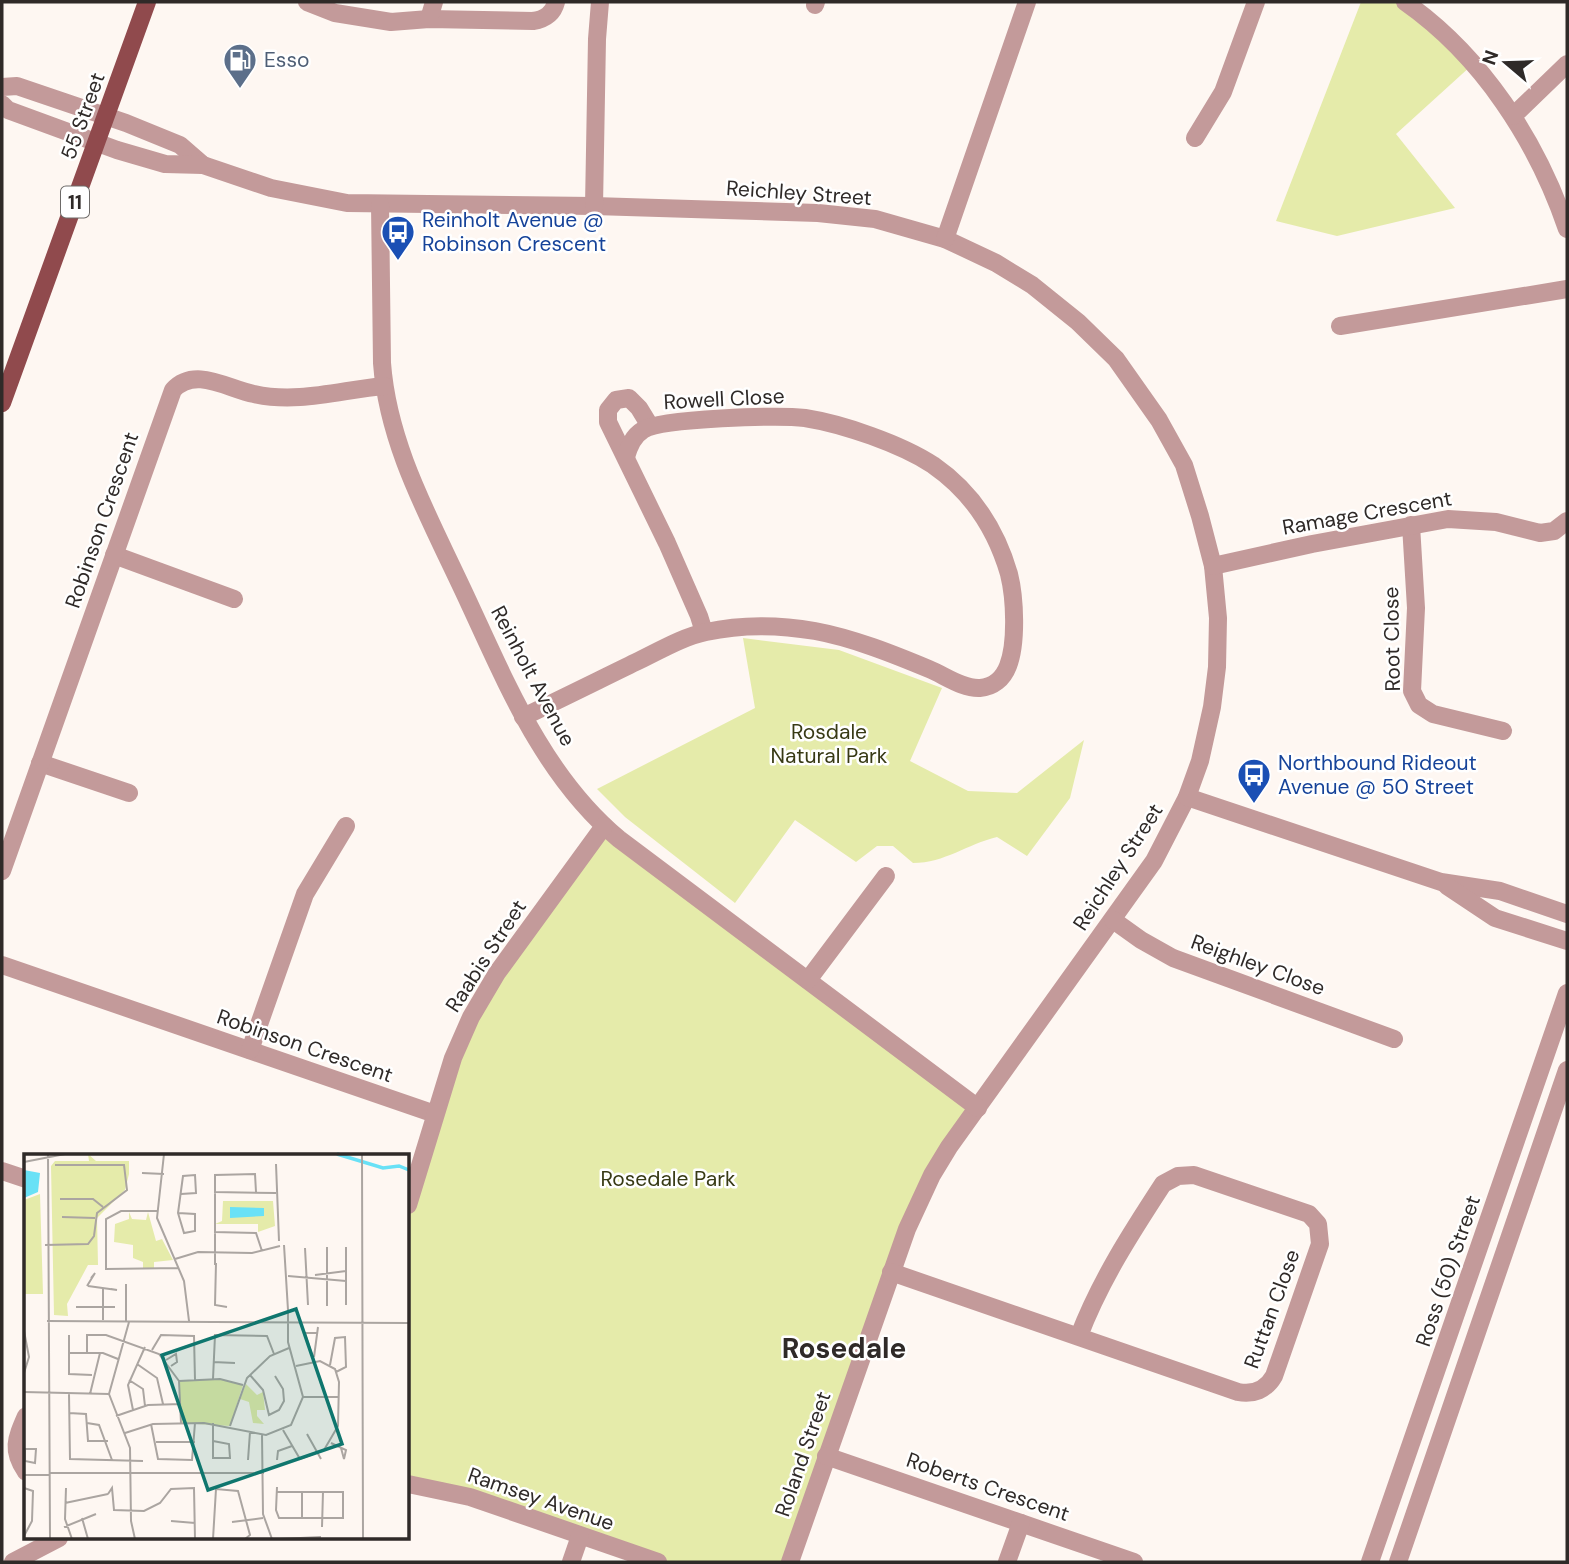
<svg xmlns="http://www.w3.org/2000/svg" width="1569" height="1564" font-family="'DM Sans',sans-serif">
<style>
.green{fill:#e5ebaa}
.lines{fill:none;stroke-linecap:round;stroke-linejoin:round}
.minor{stroke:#c39a9a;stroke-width:18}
.major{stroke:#904a4d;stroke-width:18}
.labels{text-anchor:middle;stroke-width:5;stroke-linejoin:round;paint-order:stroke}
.shield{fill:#fff;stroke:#6d6a68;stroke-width:2}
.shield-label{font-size:19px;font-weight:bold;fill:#2f2a28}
.service-label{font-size:21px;fill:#4e5e75;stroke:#fff;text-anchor:start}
.street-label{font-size:21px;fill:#2f2a28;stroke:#fff}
.transit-label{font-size:21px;fill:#164399;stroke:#fff;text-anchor:start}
.park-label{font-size:21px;fill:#383a15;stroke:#fff}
.district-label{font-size:28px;font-weight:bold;fill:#2f2a28;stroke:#fff}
.inset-river{fill:none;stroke:#69e1f6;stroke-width:3.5}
.inset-road{fill:none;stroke:#aba5a1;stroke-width:2}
.view{fill:#0f766e;fill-opacity:0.15;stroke:#0f766e;stroke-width:3.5}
.inset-edge{fill:none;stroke:#2f2a28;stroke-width:3.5}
</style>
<rect width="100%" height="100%" fill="#fef7f2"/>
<!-- green -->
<g class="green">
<polygon points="1361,2 1405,2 1472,65 1396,134 1455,208 1337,236 1276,221"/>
<path d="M743 638 839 650 942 688 910 761 968 791 1017 793 1084 740 1070 798 1027 856 997 837C967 844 945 863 913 863L893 846H877L856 862 795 820 735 903 625 817 597 789 755 708Z"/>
<polygon points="604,826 978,1108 932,1175 790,1562 658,1562 408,1484 408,1205 459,1042"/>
</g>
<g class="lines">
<!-- minor -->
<g class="minor">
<path d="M307 2 335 13 391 22 429 19 533 21C545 19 553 14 556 2"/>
<path d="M1405 2C1482 56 1537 141 1567 229"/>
<polyline points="815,5 816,2"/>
<polyline points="429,19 434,2"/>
<polyline points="2,87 17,86 126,123 180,145 203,165"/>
<polyline points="2,104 8,110 117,150 165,164 203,165 271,188 347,203 594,206 818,213 875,219 945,239 996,263 1032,285 1078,322 1116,359 1159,420 1184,465 1200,516 1213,566 1218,618 1217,667 1212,707 1200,761 1187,797 1154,861 949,1147 932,1175 907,1229 790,1562"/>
<polyline points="1513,116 1567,64"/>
<polyline points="1195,138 1223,92 1256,2"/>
<path d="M380 204 382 363C388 444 428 515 462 588 504 677 541 774 619 839L978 1108"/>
<polyline points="594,206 597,39 600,2"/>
<polyline points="945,239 1027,2"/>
<polyline points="1340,326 1567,289"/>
<polyline points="650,426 639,408 629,398 616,400 608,410 608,422 667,543 699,616 704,632"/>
<polyline points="1411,525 1416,608 1412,691 1419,705 1433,714 1503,731"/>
<polyline points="114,555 234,599"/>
<polyline points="1213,566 1312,544 1448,519 1496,522 1540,533 1554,531 1567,521"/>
<path d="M523 717C561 699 599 680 636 662 659 651 682 637 706 632 742 624 780 625 815 631 853 638 893 654 929 669 944 675 963 689 980 688 993 687 1003 679 1008 666 1017 643 1015 598 1009 574 996 529 972 492 933 465 901 444 843 424 805 418 780 415 662 418 643 430 633 436 629 446 626 457"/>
<polyline points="40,763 129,793"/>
<polyline points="1187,797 1441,882 1500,891 1567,914"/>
<path d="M2 871 173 390C195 366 228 389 254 394 297 404 341 390 384 386"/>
<polyline points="1447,886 1495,918 1567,941"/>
<polyline points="1113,920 1141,940 1173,958 1394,1039"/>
<polyline points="2,965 435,1114"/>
<polyline points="808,980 886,876"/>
<polyline points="250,1050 305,894 346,826"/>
<polyline points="2,1171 26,1179"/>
<polyline points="408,1205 453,1058 471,1017 497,973 604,826"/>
<path d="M891 1272 1238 1392C1253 1395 1266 1390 1274 1376L1320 1244 1318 1224 1309 1214 1194 1175 1178 1176 1163 1184C1131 1233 1100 1281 1079 1336"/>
<path d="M26 1416C16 1439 11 1450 26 1472"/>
<polyline points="826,1456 1134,1562"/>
<polyline points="408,1484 470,1497 658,1562"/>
<polyline points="13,1562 59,1538"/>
<polyline points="571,1562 580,1536"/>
<polyline points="1007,1562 1021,1523"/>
<polyline points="1370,1562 1567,993"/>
<polyline points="1398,1562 1567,1070"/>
</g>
<!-- major -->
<polyline class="major" points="2,403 147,2"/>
</g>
<!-- icons -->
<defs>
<symbol id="fuel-pin" viewBox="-11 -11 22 30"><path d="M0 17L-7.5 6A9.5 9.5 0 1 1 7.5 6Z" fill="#5c6f8a" stroke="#fff"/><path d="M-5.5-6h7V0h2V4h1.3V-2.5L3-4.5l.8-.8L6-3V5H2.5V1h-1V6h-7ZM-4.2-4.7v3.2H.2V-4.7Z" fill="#fff"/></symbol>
<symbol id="bus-pin" viewBox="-11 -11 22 30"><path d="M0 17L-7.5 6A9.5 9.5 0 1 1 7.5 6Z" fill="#1a4fb4" stroke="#fff"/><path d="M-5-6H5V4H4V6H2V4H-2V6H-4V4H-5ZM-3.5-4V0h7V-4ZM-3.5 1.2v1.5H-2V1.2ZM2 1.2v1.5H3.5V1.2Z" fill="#fff"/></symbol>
</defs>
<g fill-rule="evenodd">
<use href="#fuel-pin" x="221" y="41" width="38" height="52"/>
<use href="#bus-pin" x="379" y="213" width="38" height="52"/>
<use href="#bus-pin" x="1235" y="756" width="38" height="52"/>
</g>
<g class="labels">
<!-- shield labels -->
<rect class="shield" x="61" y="186.5" width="28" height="31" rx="5"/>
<g class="shield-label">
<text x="75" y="209">11</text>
</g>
<!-- service labels -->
<g class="service-label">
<text x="264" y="67">Esso</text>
</g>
<!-- street labels -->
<g class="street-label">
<text transform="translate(83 116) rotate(-70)" y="7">55 Street</text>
<text transform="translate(799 193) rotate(4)" y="7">Reichley Street</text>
<text transform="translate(724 399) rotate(-3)" y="7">Rowell Close</text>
<text transform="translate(1367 513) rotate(-10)" y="7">Ramage Crescent</text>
<text transform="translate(102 520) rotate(-71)" y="7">Robinson Crescent</text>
<text transform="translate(1392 639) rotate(-91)" y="7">Root Close</text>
<text transform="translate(533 676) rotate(62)" y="7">Reinholt Avenue</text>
<text transform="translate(1118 867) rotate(-57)" y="7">Reichley Street</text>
<text transform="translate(486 956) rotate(-57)" y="7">Raabis Street</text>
<text transform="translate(1258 965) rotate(20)" y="7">Reighley Close</text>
<text transform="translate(305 1046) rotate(19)" y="7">Robinson Crescent</text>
<text transform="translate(1448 1271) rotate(-71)" y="7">Ross (50) Street</text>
<text transform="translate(1272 1309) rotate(-70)" y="7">Ruttan Close</text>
<text transform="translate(803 1454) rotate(-71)" y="7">Roland Street</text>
<text transform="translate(988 1487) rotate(19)" y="7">Roberts Crescent</text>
<text transform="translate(541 1499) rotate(19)" y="7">Ramsey Avenue</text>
</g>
<!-- transit labels -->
<g class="transit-label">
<text x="422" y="227">Reinholt Avenue @<tspan x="422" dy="24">Robinson Crescent</tspan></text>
<text x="1278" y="770">Northbound Rideout<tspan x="1278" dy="24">Avenue @ 50 Street</tspan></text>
</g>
<!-- park labels -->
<g class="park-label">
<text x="829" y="739">Rosdale<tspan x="829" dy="24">Natural Park</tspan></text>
<text x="668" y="1186">Rosedale Park</text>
</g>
<!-- district labels -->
<g class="district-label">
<text x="844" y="1358">Rosedale</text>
</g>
</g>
<!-- overview -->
<g transform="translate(24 1154)">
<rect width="385" height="385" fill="#fef7f2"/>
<path d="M64 0 72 7H105V20L101 36 73 64 74 111H64L43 150 44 162 30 161 27 12 31 7H65ZM16 40 19 140H0V46ZM199 47H249L251 72 234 78V70H191L198 67ZM105 58 108 65 122 66 124 58 132 87 138 85 149 106 130 108V115H119V108L109 104V91L90 88 91 70 105 65ZM196 225 219 231 206 272 157 269 155 227ZM222 230 233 241 239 238 241 256H233V262L240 270 229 269 225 248 216 245Z" fill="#e5ebaa"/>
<path d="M0 16 16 19 14 38 0 44ZM206 53 240 54V62L206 64Z" fill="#69e1f6"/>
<path class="inset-river" d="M313 0 359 14 375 12 385 16"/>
<path class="inset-road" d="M24 0 26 385M140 0 133 64 160 127 165 167M338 0 339 385M0 8 41 0M252 10 255 87M118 19 140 20M190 38 252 39M36 45H69L79 53M133 57H97L82 65V115L155 114M154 59 171 60V77L160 79 154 59 159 22 171 21 172 39 157 40M38 63 71 64M190 78 232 79 238 97M21 91 64 90 70 82 73 59 103 36 100 11H31M260 91 264 156M281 94 284 151M151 105 174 98 228 99 256 92M192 109 191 151 203 153M191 111V21L231 20 232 38M291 121 322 117M264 122 322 127M102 130V167M63 132 71 119 67 124M64 132 93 136 87 135M322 151V93M303 152V93M52 153H91M79 166V135M23 167 385 169M105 168 85 240 106 294 107 367 111 385M0 177 5 203 0 219M45 181V220L68 221M128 196 137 181 170 182 171 226M45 199H79L94 205M63 199V181H82L135 200 155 227 157 269M290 203 294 173M142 206 152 200 153 208 147 212M290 207 281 179H294M189 208 211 209M113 210 133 224 139 250M306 211 311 184 321 183 322 213 312 218M226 221 239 236 245 261 255 256 260 247 259 235 251 222M189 225 191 181 243 182 250 200M105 226 119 235 121 252M155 227 196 225 219 231M0 238 85 240M45 240 46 305 119 307M66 240 76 199M279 243H315M109 256 104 231 121 193M45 259 62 260 64 287H84M92 262 124 251 157 250M63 269 75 271 88 306M189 269V304H206L205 290 189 287M127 270 134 305 168 306 171 269M206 272 223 224 246 202 265 194M259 276 276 305 300 296 314 272 315 228 311 215 296 207 272 212M101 279 129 270 180 269 242 281 267 271 279 243 264 188V156M283 280 297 305M238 281 239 360 248 385M132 288H171M307 289 322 296 320 305 317 294M0 295H12L11 309 1 307V295M224 306 226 278M253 306 254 297 268 292M26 319H240M0 321H26M253 333 252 356 255 364H319V338H253M0 334 9 337 8 367 0 382M42 334 41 365 48 385M84 340 88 334 90 356 120 357 136 349 147 335 170 334 171 385M41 349 84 340M58 364 64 385M278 364V338M147 367 171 369M208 368 239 364M40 373 72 360M298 373 299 338M189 385 192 335 214 337 226 381 221 385M256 385 297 383"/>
<path class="view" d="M272 155 318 290 184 336 138 201Z"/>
<rect width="385" height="385" class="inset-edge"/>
</g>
<!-- border -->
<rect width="1569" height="1564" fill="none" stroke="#2f2a28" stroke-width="7"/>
<!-- north arrow -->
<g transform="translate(1506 63) rotate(289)" stroke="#ffffff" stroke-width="5" paint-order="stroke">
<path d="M0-5L12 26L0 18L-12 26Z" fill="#2f2a28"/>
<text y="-10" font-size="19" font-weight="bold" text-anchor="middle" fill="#2f2a28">N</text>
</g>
</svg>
